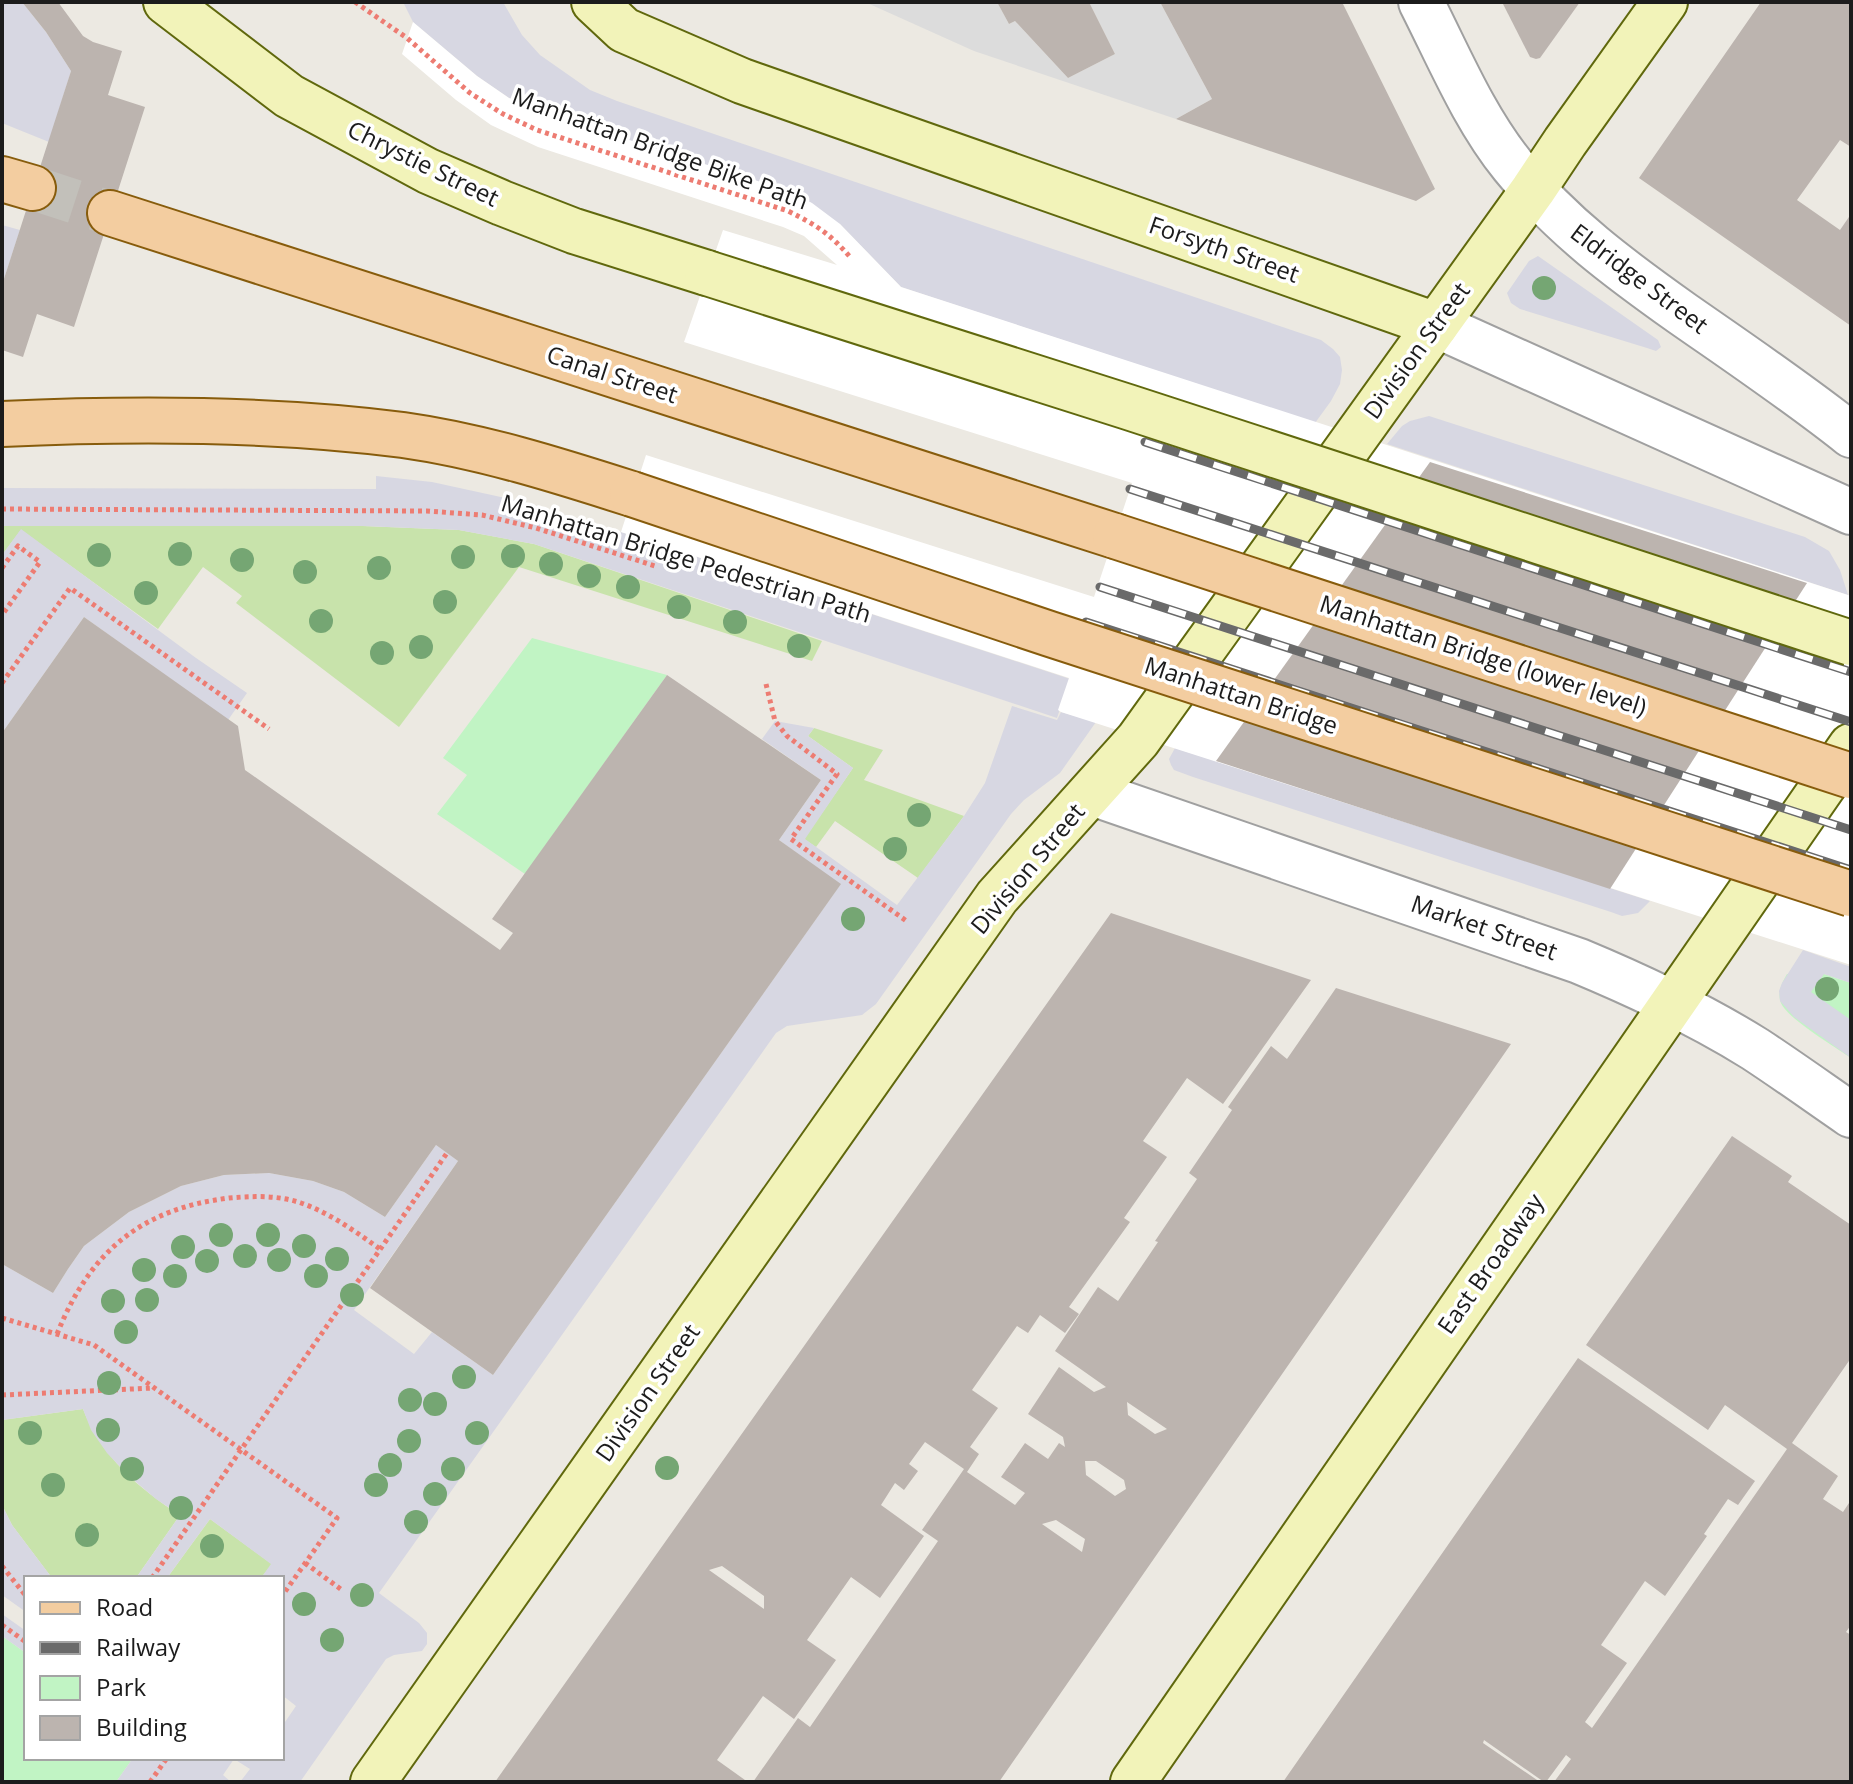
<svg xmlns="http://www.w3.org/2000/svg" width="1853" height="1784" font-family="'Open Sans',sans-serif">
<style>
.grass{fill:#c8e3ab}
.park{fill:#c1f4c4}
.parking{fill:#dcdcdc}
.plaza{fill:#d7d7e2}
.pier{fill:#fff}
.building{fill:#bcb4af;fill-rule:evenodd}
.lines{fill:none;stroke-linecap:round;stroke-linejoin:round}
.primary-tunnel{stroke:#c2c0ba;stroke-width:44;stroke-dasharray:44 22;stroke-linecap:butt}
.street-casing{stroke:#a0a0a0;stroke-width:48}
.secondary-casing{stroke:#60680d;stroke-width:48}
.primary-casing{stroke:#875c0c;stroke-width:48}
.path{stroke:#ed7c72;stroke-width:5;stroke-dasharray:4 4;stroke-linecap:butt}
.street{stroke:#fff;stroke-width:44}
.secondary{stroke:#f2f3b9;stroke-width:44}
.primary{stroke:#f3cda0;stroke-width:44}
.rail-casing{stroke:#6a6a6a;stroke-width:9}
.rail{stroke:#fff;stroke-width:6;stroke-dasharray:18;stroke-linecap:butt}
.secondary-bridge-casing{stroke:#60680d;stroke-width:48;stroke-linecap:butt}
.primary-bridge-casing{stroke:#875c0c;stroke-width:48;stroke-linecap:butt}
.secondary-bridge{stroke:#f2f3b9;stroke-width:44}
.primary-bridge{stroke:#f3cda0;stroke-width:44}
.tree{fill:#75a673}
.labels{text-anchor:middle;stroke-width:7;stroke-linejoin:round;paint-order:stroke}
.street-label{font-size:24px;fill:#1c1c1c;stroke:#fff}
</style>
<rect width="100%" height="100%" fill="#ece9e2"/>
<!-- grass -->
<g class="grass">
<polygon points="2,526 363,526 459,530 534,544 822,641 812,661 519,567 399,727 236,603 242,596 203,567 158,629 21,530 2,555"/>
<polygon points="814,728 883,750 864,780 964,816 918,878 835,821 816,847 804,839 853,768 808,736"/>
<path d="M83 1409C101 1456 139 1489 180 1515L136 1578H52L12 1525 2 1505V1420Z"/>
<polygon points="210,1519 272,1564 261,1578 167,1578"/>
</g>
<!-- park -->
<g class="park">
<polygon points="532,638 667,675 525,874 437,814 467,775 443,758"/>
<path d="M1787 974H1824L1851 983V1058C1835 1047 1788 1019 1781 1003 1777 992 1782 983 1787 974Z"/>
<polygon points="2,1636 26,1653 26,1758 133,1758 116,1782 2,1782"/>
</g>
<!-- parking -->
<polygon class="parking" points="865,2 997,2 1009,24 1015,21 1068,78 1115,54 1089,2 1160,2 1212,99 1176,119 974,51"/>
<!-- plaza -->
<g class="plaza">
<polygon points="2,2 22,2 46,32 71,71 49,142 2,123"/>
<polygon points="403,2 503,2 522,35 540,55 590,90 617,101 1321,340 1333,349 1340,357 1342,370 1340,384 1331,401 1315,423 901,287 840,224 551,115 509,98 477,76 413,22"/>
<polygon points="2,225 20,230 2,285"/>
<polygon points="1538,256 1658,340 1661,347 1656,351 1647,348 1520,309 1511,303 1507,293 1529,261"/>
<polygon points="1429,416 1805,537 1829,551 1840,570 1848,595 1387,444 1402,426 1410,421"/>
<polygon points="376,476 432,482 515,500 621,532 1070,679 1057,718 534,544 459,530 363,526 2,526 2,488 376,489"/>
<polygon points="21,529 196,658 247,693 228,720 84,617 2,733 2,555"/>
<polygon points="1012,706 1057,720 1061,712 1096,722 1060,773 1024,800 1011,814 876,1004 862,1015 787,1026 776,1033 379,1593 419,1623 427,1633 427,1644 422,1651 394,1655 386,1659 300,1782 240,1782 250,1769 234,1759 223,1775 231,1782 116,1782 133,1758 282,1758 282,1721 285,1722 296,1706 282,1695 282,1578 261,1578 271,1564 210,1519 167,1578 136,1578 180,1515 156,1499 129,1476 107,1453 91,1430 83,1409 2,1420 2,1264 53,1293 68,1269 84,1246 129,1212 181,1186 224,1175 269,1173 313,1181 344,1192 385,1217 436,1145 458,1161 354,1310 414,1354 432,1332 493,1375 840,885 779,840 821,780 762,739 775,721 814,728 808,736 853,768 805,839 897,905 964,816 985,783"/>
<polygon points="1175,748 1197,755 1650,901 1638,913 1622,916 1611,912 1193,777 1174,770 1171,765 1169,759"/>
<polygon points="1803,950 1851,967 1851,983 1824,974 1811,992 1851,1020 1851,1058 1794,1017 1780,1001 1779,991 1782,983"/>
<polygon points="2,1505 12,1525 52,1578 26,1578 26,1612 2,1595"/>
<polygon points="2,1614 26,1631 26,1653 2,1636"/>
</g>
<!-- pier -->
<polygon class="pier" points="413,22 477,76 509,98 551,115 789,191 812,203 840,224 901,287 1851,596 1851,965 1061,712 1058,710 1069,678 621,532 646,455 1094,597 1132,483 684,342 723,230 837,265 804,236 783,227 538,147 491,125 456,100 402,54"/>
<!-- building -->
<g class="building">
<polygon points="22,2 58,2 83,36 93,42 122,51 108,95 145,107 74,327 37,314 23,357 2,350 2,285 71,71 46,32"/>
<polygon points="997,2 1089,2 1115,54 1068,78 1015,21 1009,24"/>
<polygon points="1160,2 1342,2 1435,189 1416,201 1176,119 1212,99"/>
<polygon points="1502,2 1580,2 1540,58 1536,59 1530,57"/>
<polygon points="1761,2 1851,2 1851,147 1840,140 1797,200 1840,230 1851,214 1851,326 1639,178"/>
<polygon points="1430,462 1807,583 1610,889 1216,761"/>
<polygon points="84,617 238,726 245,770 500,950 513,933 492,919 667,675 821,780 779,840 841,884 493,1375 370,1288 458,1161 436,1145 385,1217 344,1192 313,1181 269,1173 224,1175 181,1186 129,1212 84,1246 68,1269 53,1293 2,1264 2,733"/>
<path d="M1111 913 1311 980 1223 1104 1187 1078 1143 1141 1167 1157 1124 1218 1130 1222 1069 1307 1079 1314 1065 1333 1040 1315 1028 1333 1017 1326 972 1390 998 1408 970 1447 979 1454 967 1472 1015 1505 1025 1493 1001 1477 1025 1443 1048 1459 1059 1443 1065 1447 1063 1437 1028 1414 1059 1367 1094 1392 1106 1387 1055 1351 1098 1287 1118 1301 1158 1242 1155 1241 1197 1179 1189 1173 1232 1110 1228 1107 1271 1046 1287 1059 1336 988 1511 1044 999 1782H753L798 1718 810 1727 938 1541 922 1530 964 1469 925 1442 909 1464 918 1471 904 1490 895 1483 881 1505 924 1536 880 1598 851 1577 807 1640 836 1660 794 1719 763 1696 717 1760 745 1780 743 1782H495ZM1127 1402 1167 1429 1155 1434 1128 1415ZM1085 1461H1096L1124 1480 1126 1489 1115 1496 1086 1475ZM1056 1520 1085 1539 1082 1552 1042 1524ZM722 1566 764 1596V1609L709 1570Z"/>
<polygon points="1732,1136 1792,1176 1788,1182 1851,1225 1851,1358 1792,1443 1838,1476 1823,1499 1843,1512 1851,1500 1851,1625 1846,1632 1851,1635 1851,1782 1554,1782 1571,1759 1566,1755 1546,1782 1544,1782 1484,1740 1483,1743 1540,1782 1283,1782 1578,1358 1755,1481 1738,1505 1728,1499 1704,1534 1707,1536 1665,1596 1645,1581 1601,1645 1627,1663 1585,1722 1592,1728 1787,1449 1725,1405 1708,1430 1586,1345"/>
</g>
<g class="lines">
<!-- primary-tunnel -->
<polyline class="primary-tunnel" points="33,188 110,213"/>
<defs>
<g id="street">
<path d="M1421 2C1449 57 1474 118 1513 166 1561 226 1621 270 1683 314 1739 353 1797 392 1851 435"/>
<polyline points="1436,325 1851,512"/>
<path d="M1092 793 1579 961C1639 986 1699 1014 1755 1049 1787 1070 1819 1093 1851 1115"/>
</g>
<g id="secondary">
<polyline points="166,2 289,96 428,171 502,203 574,231 707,273"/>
<polyline points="594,2 624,30 742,81 1436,325"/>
<polyline points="373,1782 997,897 1138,740 1533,190 1565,142 1665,2"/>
<polyline points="1133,1782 1851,746"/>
</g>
<g id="primary">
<polyline points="2,179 33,188"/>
<polyline points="110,213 1115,536"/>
<path d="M2 424C135 418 271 418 403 435 481 446 557 470 632 494"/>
</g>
</defs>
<!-- street casing -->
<use href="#street" class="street-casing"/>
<!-- secondary casing -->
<use href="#secondary" class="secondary-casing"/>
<!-- primary casing -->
<use href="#primary" class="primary-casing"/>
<!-- path -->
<g class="path">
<path d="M355 2 407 38 470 93 503 114 537 130 788 211C818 226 829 233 851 258"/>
<polyline points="2,509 427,511 482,515 536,528 655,566"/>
<polyline points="2,568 18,546 40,562 2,615"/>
<polyline points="2,683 70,588 269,729"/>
<polyline points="766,684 775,721 787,736 837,774 791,839 908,922"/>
<polyline points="2,1318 94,1345 337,1518 282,1596"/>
<path d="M57 1334C90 1252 140 1209 229 1198 252 1196 278 1195 301 1203 330 1213 356 1232 380 1249"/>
<polyline points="2,1395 153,1388"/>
<polyline points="305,1563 342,1590"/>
<polyline points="2,1566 26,1596"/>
<polyline points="152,1578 447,1153"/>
<polyline points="2,1625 26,1642"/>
<polyline points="150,1782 167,1758"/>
</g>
<!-- street -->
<use href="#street" class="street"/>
<!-- secondary -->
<use href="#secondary" class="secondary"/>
<!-- primary -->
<use href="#primary" class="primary"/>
<defs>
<g id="rail">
<polyline points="1145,442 1851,672"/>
<polyline points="1130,489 1851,722"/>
<polyline points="1100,587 1851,830"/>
<polyline points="1086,622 1851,870"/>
</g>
</defs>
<!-- rail casing -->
<use href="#rail" class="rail-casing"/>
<!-- rail -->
<use href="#rail" class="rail"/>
<defs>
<polyline id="secondary-bridge" points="707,273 1128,407 1851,643"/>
<g id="primary-bridge">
<polyline points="632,494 1050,634 1851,894"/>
<polyline points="1115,536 1851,776"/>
</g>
</defs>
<!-- secondary-bridge casing -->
<use href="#secondary-bridge" class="secondary-bridge-casing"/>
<!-- primary-bridge casing -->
<use href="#primary-bridge" class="primary-bridge-casing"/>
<!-- secondary-bridge -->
<use href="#secondary-bridge" class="secondary-bridge"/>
<!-- primary-bridge -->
<use href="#primary-bridge" class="primary-bridge"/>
</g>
<!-- trees -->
<g class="tree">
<circle cx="1544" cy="288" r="12"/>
<circle cx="180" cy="554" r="12"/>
<circle cx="99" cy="555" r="12"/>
<circle cx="513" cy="556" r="12"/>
<circle cx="463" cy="557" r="12"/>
<circle cx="242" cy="560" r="12"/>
<circle cx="551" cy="564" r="12"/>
<circle cx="379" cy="568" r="12"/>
<circle cx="305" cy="572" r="12"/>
<circle cx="589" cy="576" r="12"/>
<circle cx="628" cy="587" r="12"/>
<circle cx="146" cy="593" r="12"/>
<circle cx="445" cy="602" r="12"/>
<circle cx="679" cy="607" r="12"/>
<circle cx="321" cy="621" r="12"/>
<circle cx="735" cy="622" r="12"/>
<circle cx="799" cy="646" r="12"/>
<circle cx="421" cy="647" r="12"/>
<circle cx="382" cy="653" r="12"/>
<circle cx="919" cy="815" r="12"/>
<circle cx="895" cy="849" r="12"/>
<circle cx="853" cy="919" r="12"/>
<circle cx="1827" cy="989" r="12"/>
<circle cx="221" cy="1235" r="12"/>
<circle cx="268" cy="1235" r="12"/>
<circle cx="304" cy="1246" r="12"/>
<circle cx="183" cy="1247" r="12"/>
<circle cx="245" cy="1256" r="12"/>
<circle cx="337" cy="1259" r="12"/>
<circle cx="279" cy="1260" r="12"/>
<circle cx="207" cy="1261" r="12"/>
<circle cx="144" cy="1270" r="12"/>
<circle cx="175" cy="1276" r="12"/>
<circle cx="316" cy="1276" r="12"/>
<circle cx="352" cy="1295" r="12"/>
<circle cx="147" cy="1300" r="12"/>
<circle cx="113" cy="1301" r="12"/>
<circle cx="126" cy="1332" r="12"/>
<circle cx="464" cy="1377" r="12"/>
<circle cx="109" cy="1383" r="12"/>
<circle cx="410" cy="1400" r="12"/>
<circle cx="435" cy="1404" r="12"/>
<circle cx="108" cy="1430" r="12"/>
<circle cx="30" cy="1433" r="12"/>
<circle cx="477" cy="1433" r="12"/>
<circle cx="409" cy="1441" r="12"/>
<circle cx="390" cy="1465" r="12"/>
<circle cx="667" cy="1468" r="12"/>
<circle cx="132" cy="1469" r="12"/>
<circle cx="453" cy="1469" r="12"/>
<circle cx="53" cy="1485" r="12"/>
<circle cx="376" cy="1485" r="12"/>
<circle cx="435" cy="1494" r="12"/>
<circle cx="181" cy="1508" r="12"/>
<circle cx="416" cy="1522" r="12"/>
<circle cx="87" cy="1535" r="12"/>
<circle cx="212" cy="1546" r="12"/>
<circle cx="362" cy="1595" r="12"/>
<circle cx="304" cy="1604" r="12"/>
<circle cx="332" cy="1640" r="12"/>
</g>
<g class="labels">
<!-- street labels -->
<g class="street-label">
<text transform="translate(660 149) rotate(20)" y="8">Manhattan Bridge Bike Path</text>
<text transform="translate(423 164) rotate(26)" y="8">Chrystie Street</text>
<text transform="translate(1224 250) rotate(19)" y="8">Forsyth Street</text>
<text transform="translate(1639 279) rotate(37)" y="8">Eldridge Street</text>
<text transform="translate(1417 351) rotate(-54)" y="8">Division Street</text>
<text transform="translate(612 375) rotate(18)" y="8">Canal Street</text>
<text transform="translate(686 559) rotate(17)" y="8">Manhattan Bridge Pedestrian Path</text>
<text transform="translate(1483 656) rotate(18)" y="8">Manhattan Bridge (lower level)</text>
<text transform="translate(1241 696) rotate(18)" y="8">Manhattan Bridge</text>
<text transform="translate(1028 869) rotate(-50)" y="8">Division Street</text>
<text transform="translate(1484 928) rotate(19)" y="8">Market Street</text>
<text transform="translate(1491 1264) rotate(-55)" y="8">East Broadway</text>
<text transform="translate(648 1393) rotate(-55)" y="8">Division Street</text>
</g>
</g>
<!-- border -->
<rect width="1853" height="1784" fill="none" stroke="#1c1c1c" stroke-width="8"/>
<!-- legend -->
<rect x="24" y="1576" width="260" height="184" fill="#ffffff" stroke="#a4a4a4" stroke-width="2"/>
<rect x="40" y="1602" width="40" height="12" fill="#f3cda0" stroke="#a4a4a4" stroke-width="2"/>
<text x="96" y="1616" font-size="24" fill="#1c1c1c">Road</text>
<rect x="40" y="1642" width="40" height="12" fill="#6a6a6a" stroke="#a4a4a4" stroke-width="2"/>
<text x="96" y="1656" font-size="24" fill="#1c1c1c">Railway</text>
<rect x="40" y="1676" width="40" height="24" fill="#c1f4c4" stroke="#a4a4a4" stroke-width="2"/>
<text x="96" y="1696" font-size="24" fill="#1c1c1c">Park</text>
<rect x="40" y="1716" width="40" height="24" fill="#bcb4af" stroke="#a4a4a4" stroke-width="2"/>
<text x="96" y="1736" font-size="24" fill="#1c1c1c">Building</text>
</svg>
